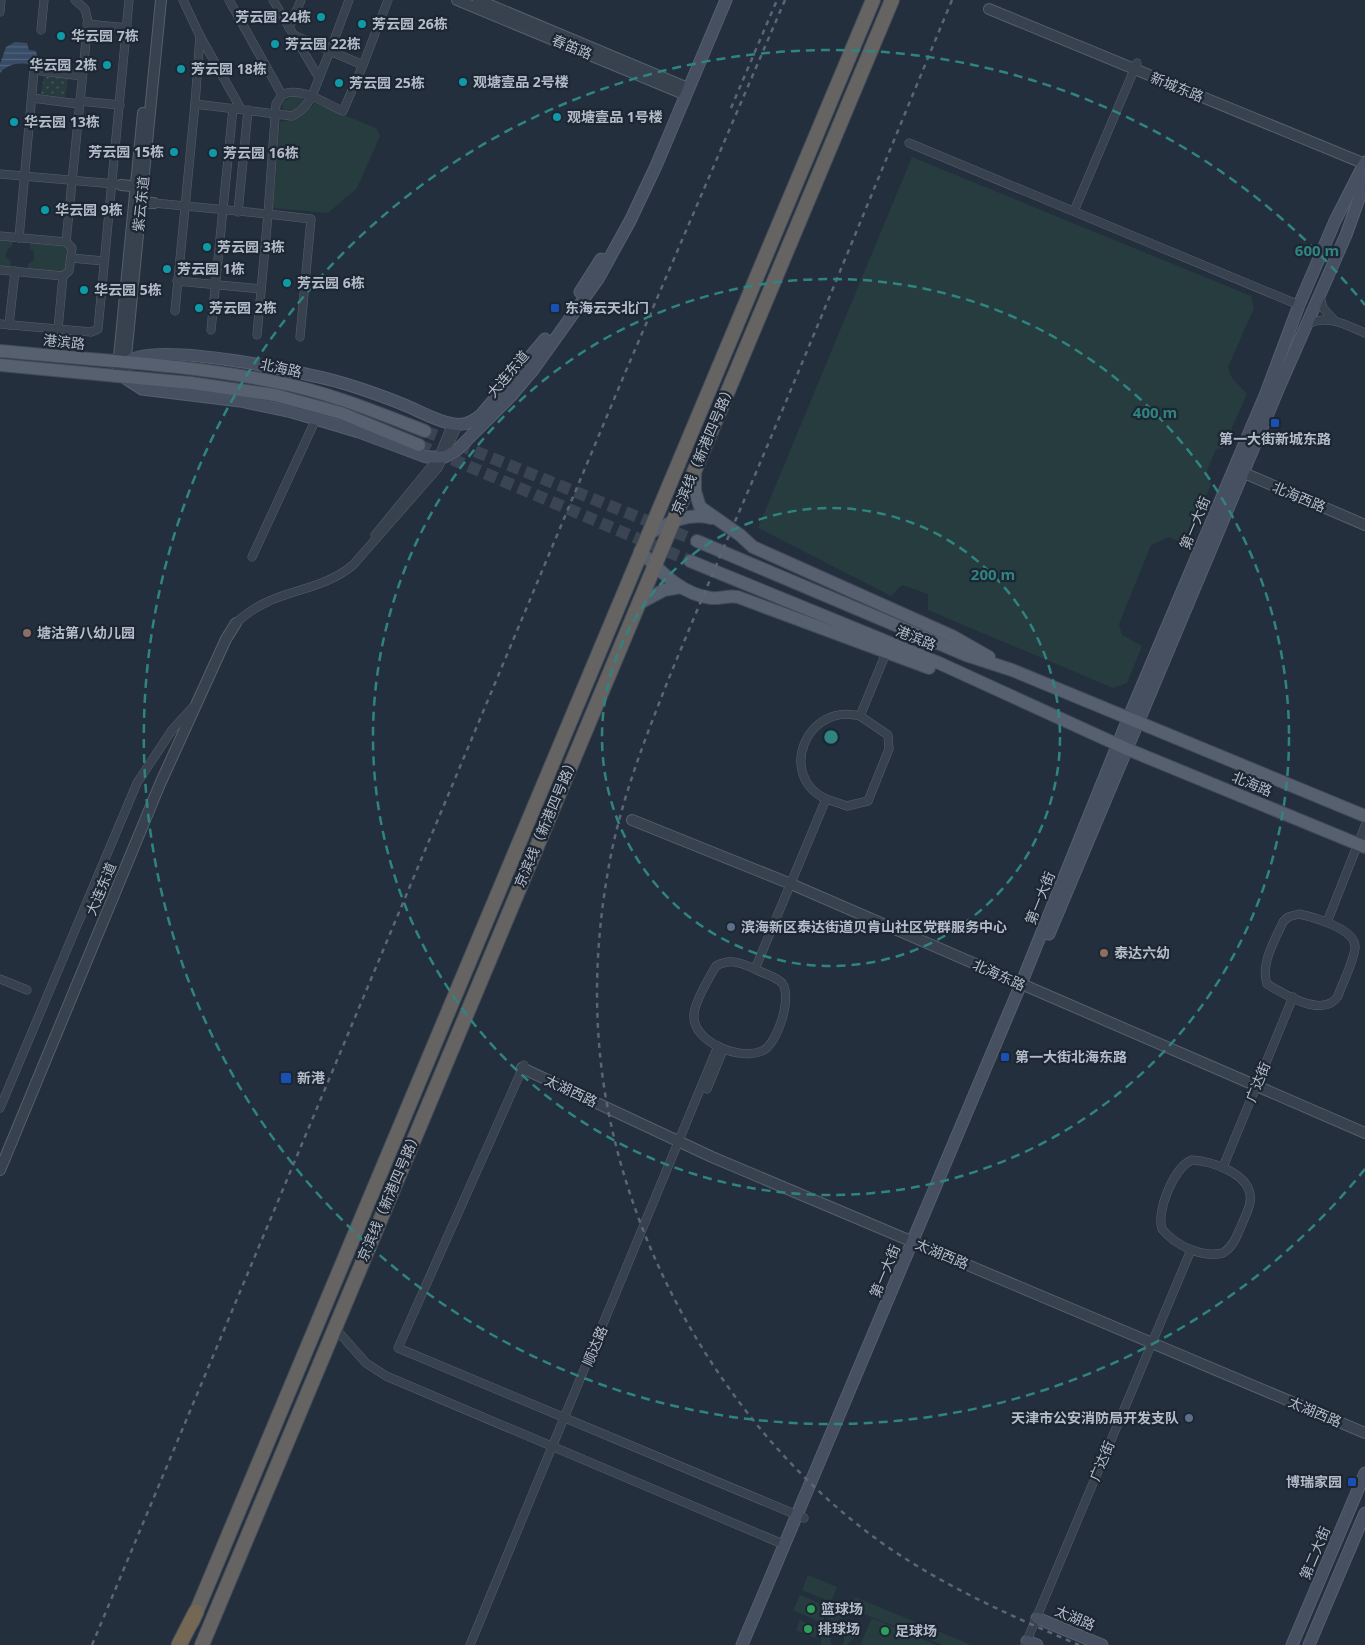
<svg xmlns="http://www.w3.org/2000/svg" width="1365" height="1645" font-family="'Open Sans','Noto Sans SC',sans-serif">
<style>
.grass{fill:url(#grass-dots)}
.garden{fill:#263c3f}
.water{fill:url(#water-rules)}
.lines{fill:none;stroke-linecap:round;stroke-linejoin:round}
.primary-tunnel{stroke:#3a4453;stroke-width:12;stroke-dasharray:12 6;stroke-linecap:butt}
.minor-casing{stroke:#565f6c;stroke-width:9}
.tertiary-casing{stroke:#565f6c;stroke-width:12}
.secondary-casing{stroke:#565f6c;stroke-width:13}
.primary-casing{stroke:#414a57;stroke-width:14}
.trunk-casing{stroke:#434c59;stroke-width:16}
.motorway-casing{stroke:#434c59;stroke-width:17}
.minor{stroke:#38414e;stroke-width:8}
.tertiary{stroke:#38414e;stroke-width:10}
.secondary{stroke:#465061;stroke-width:11}
.primary{stroke:#56606e;stroke-width:12}
.trunk{stroke:#656462;stroke-width:14}
.motorway{stroke:#746855;stroke-width:15}
.rail{stroke:#5a6575;stroke-width:2.5;stroke-dasharray:5 5;stroke-linecap:butt}
.ring{fill:none;stroke:#308480;stroke-width:2.5;stroke-dasharray:9 6}
.culture-dot{fill:#0f9aa8;stroke:#1d2633;stroke-width:2}
.transit-dot{fill:#1a4fb4;stroke:#1d2633;stroke-width:2}
.education-dot{fill:#8d6e63;stroke:#1d2633;stroke-width:2}
.service-dot{fill:#5c6f8a;stroke:#1d2633;stroke-width:2}
.leisure-dot{fill:#2e9e5b;stroke:#1d2633;stroke-width:2}
.labels{text-anchor:middle;stroke-width:4.5;stroke-linejoin:round;paint-order:stroke}
.poi-label{font-size:14px;font-weight:bold;fill:#b4bcc9;stroke:#1d2633;text-anchor:start}
.street-label{font-size:14px;fill:#b4bcc9;stroke:#1d2633}
.centre{fill:#308480;stroke:#1d2633;stroke-width:2.5}
.ring-label{font-size:15px;text-anchor:middle;font-weight:bold;fill:#308480;stroke:#1d2633;stroke-width:4.5;stroke-linejoin:round;paint-order:stroke}
</style>
<defs>
<pattern id="grass-dots" width="8" height="8" patternUnits="userSpaceOnUse" patternTransform="scale(1.25)"><rect width="8" height="8" fill="#263c3f"/><path d="M2 2h.1M6 6h.1" fill="none" stroke="#435659" stroke-width="1.8" stroke-linecap="round"/></pattern>
<pattern id="water-rules" width="6" height="5" patternUnits="userSpaceOnUse" patternTransform="scale(1.25)"><rect width="6" height="5" fill="#394c67"/><path d="M0 2.5h6" fill="none" stroke="#53647b"/></pattern>
</defs>
<rect width="100%" height="100%" fill="#242f3e"/>
<!-- grass -->
<polygon class="grass" points="44,76 68,78 65,97 41,94"/>
<!-- garden -->
<g class="garden">
<path d="M294 95 303 97 304 101C300 110 293 114 284 111L282 105 284 101Z"/>
<path d="M314 103 376 128 380 136 357 188 328 213 273 208 280 122C295 119 304 115 314 103Z"/>
<polygon points="912,157 1251,296 1254,308 1228,367 1232,378 1247,394 1223,448 1216,449 1206,473 1211,484 1187,545 1169,537 1151,545 1119,624 1122,635 1142,646 1127,683 1113,688 928,610 928,594 902,585 891,596 758,528"/>
<polygon points="0,240 13,241 12,246 8,249 5,256 11,262 10,268 0,267"/>
<polygon points="30,243 64,246 68,250 66,269 61,272 28,270 28,264 34,260 33,250 30,249"/>
<polygon points="808,1575 837,1587 831,1602 802,1590"/>
<polygon points="800,1595 829,1607 822,1623 793,1610"/>
<path d="M855 1597 971 1645H943L859 1612C841 1613 829 1627 831 1645H821C819 1622 833 1609 853 1602Z"/>
<polygon points="872,1618 937,1645 860,1645"/>
<polygon points="800,1620 819,1629 815,1638 796,1630"/>
<polygon points="844,1622 854,1623 862,1630 847,1645 842,1645 844,1643"/>
</g>
<!-- water -->
<path class="water" d="M15 42 27 43 29 50 36 51 37 56 33 65C20 62 9 63 0 73V64L6 47Z"/>
<g class="lines">
<!-- primary-tunnel -->
<g class="primary-tunnel">
<polyline points="425,431 697,541"/>
<polyline points="419,445 690,561"/>
</g>
<defs>
<g id="minor">
<polyline points="183,0 200,36"/>
<polyline points="0,12 1,0"/>
<polyline points="87,24 128,28"/>
<polyline points="289,28 301,0"/>
<polyline points="41,30 44,0"/>
<polyline points="294,35 330,51 349,0"/>
<polyline points="363,65 388,0"/>
<path d="M282 95C299 85 326 104 343 111L363 65 330 51 319 78"/>
<polyline points="32,98 79,104"/>
<polyline points="79,101 120,105"/>
<path d="M241 109 200 36 195 104 292 116C308 109 313 94 319 78L273 0"/>
<polyline points="909,143 1299,305"/>
<polyline points="0,174 115,184"/>
<polyline points="154,203 268,214 276,104 282,95 229,0"/>
<polyline points="1074,211 1137,63"/>
<polyline points="238,212 248,110"/>
<polyline points="0,236 66,242 72,248 69,271 63,276 0,270"/>
<polyline points="19,238 34,70 82,76"/>
<polyline points="66,242 88,21 85,9 75,0"/>
<polyline points="71,258 104,261"/>
<polyline points="177,281 261,289"/>
<polyline points="1320,297 1323,308 1334,320"/>
<polyline points="175,311 195,104"/>
<polyline points="0,324 91,332 98,329 129,0"/>
<path d="M1308 324C1328 314 1346 325 1365 333"/>
<polyline points="9,325 15,271"/>
<polyline points="58,329 63,276"/>
<polyline points="211,330 233,108"/>
<polyline points="257,335 268,214 311,219 300,337"/>
<polyline points="375,535 438,458 452,424"/>
<polyline points="252,557 316,419"/>
<path d="M236 623C273 587 317 595 353 565L438 468 458 425"/>
<path d="M826 799C777 776 806 702 860 716"/>
<path d="M1299 914C1313 917 1357 929 1355 948 1353 964 1343 981 1338 996 1324 1019 1283 994 1267 984 1260 964 1275 940 1283 922L1288 917Z"/>
<polyline points="1327,922 1365,826"/>
<path d="M755 969C741 963 731 958 716 966 710 976 694 1003 694 1015 692 1042 740 1061 762 1051 777 1045 793 997 782 983 777 977 762 973 755 969L826 799 847 806 868 801 889 749 888 735 860 716 886 653"/>
<polyline points="0,979 27,990"/>
<polyline points="524,1065 398,1348 804,1518"/>
<polyline points="707,1089 723,1050"/>
<polyline points="0,1108 137,783 172,730 192,708"/>
<path d="M1192 1160C1210 1161 1246 1172 1250 1194 1252 1204 1246 1214 1242 1224 1237 1235 1234 1246 1223 1253 1202 1258 1176 1246 1162 1229 1156 1211 1174 1167 1192 1160Z"/>
<polyline points="1223,1167 1293,997"/>
<polyline points="334,1327 366,1363 386,1376 785,1545"/>
<polyline points="470,1645 718,1046"/>
<polyline points="1025,1645 1191,1250"/>
</g>
<g id="tertiary">
<polyline points="457,0 686,95"/>
<polyline points="478,0 688,88"/>
<polyline points="989,9 1365,164"/>
<polyline points="121,185 142,187"/>
<polyline points="135,202 154,203"/>
<polyline points="125,367 161,0"/>
<polyline points="117,377 143,113"/>
<polyline points="1237,470 1365,525"/>
<polyline points="632,820 791,884 1365,1133"/>
<polyline points="522,1068 712,1157 1365,1433"/>
<polyline points="0,1170 160,784 226,639 236,623"/>
</g>
<g id="secondary">
<polyline points="580,292 601,259"/>
<path d="M126 363C150 338 314 374 349 385 368 391 388 398 407 406 421 412 437 421 453 424 463 426 473 422 481 415L545 339"/>
<polyline points="125,378 142,389 240,401 292,412 359,432 426,457 445,457 457,450 511,396 533,370 598,279 630,221 656,166 726,0"/>
<polyline points="1049,934 1280,385 1346,235 1365,182"/>
<polyline points="1037,1618 1102,1645"/>
<polyline points="1027,1641 1037,1645"/>
<polyline points="742,1645 1021,984 1128,719 1266,393 1299,305 1335,221 1365,162"/>
<polyline points="1292,1645 1365,1473"/>
<polyline points="1309,1645 1365,1513"/>
</g>
<g id="primary">
<path d="M0 351C92 360 186 364 276 382 328 392 376 412 425 431"/>
<polyline points="0,365 191,383 275,395 341,413 419,445"/>
<polyline points="695,470 695,491 700,507 740,535 753,547 954,637 989,657"/>
<path d="M648 534C668 523 688 512 711 518"/>
<polyline points="697,541 966,655 1012,670 1365,816"/>
<path d="M640 551C661 571 680 594 711 598 720 599 728 595 738 597L929 668"/>
<polyline points="690,561 939,663 1127,749 1365,847"/>
<polyline points="638,604 664,590 681,587"/>
</g>
<g id="trunk">
<polyline points="192,1622 873,0"/>
<polyline points="202,1645 892,0"/>
</g>
<polyline id="motorway" points="179,1645 196,1612"/>
</defs>
<!-- minor casing -->
<use href="#minor" class="minor-casing"/>
<!-- tertiary casing -->
<use href="#tertiary" class="tertiary-casing"/>
<!-- secondary casing -->
<use href="#secondary" class="secondary-casing"/>
<!-- primary casing -->
<use href="#primary" class="primary-casing"/>
<!-- trunk casing -->
<use href="#trunk" class="trunk-casing"/>
<!-- motorway casing -->
<use href="#motorway" class="motorway-casing"/>
<!-- minor -->
<use href="#minor" class="minor"/>
<!-- tertiary -->
<use href="#tertiary" class="tertiary"/>
<!-- secondary -->
<use href="#secondary" class="secondary"/>
<!-- primary -->
<use href="#primary" class="primary"/>
<!-- trunk -->
<use href="#trunk" class="trunk"/>
<!-- motorway -->
<use href="#motorway" class="motorway"/>
<!-- rail -->
<g class="rail">
<path d="M952 0C885 161 820 322 752 482 724 547 696 612 669 678 644 741 619 805 608 871 595 945 593 1019 605 1093 634 1268 738 1440 882 1543 943 1586 1011 1616 1079 1645"/>
<polyline points="731,108 777,0"/>
<polyline points="92,1645 625,373 785,0"/>
</g>
</g>
<!-- distance rings -->
<g class="ring">
<circle cx="831" cy="737" r="229"/>
<circle cx="831" cy="737" r="458"/>
<path d="M1365 1169A687 687 0 1 1 1365 305"/>
</g>
<!-- markers -->
<g class="culture-dot">
<circle cx="321" cy="17" r="5"/>
<circle cx="362" cy="24" r="5"/>
<circle cx="61" cy="36" r="5"/>
<circle cx="275" cy="44" r="5"/>
<circle cx="107" cy="65" r="5"/>
<circle cx="181" cy="69" r="5"/>
<circle cx="463" cy="82" r="5"/>
<circle cx="339" cy="83" r="5"/>
<circle cx="557" cy="117" r="5"/>
<circle cx="14" cy="122" r="5"/>
<circle cx="174" cy="152" r="5"/>
<circle cx="213" cy="153" r="5"/>
<circle cx="45" cy="210" r="5"/>
<circle cx="207" cy="247" r="5"/>
<circle cx="167" cy="269" r="5"/>
<circle cx="287" cy="283" r="5"/>
<circle cx="84" cy="290" r="5"/>
<circle cx="199" cy="308" r="5"/>
</g>
<g class="transit-dot">
<rect x="550" y="303" width="10" height="10" rx="2.5"/>
<rect x="1270" y="418" width="10" height="10" rx="2.5"/>
<rect x="1000" y="1052" width="10" height="10" rx="2.5"/>
<rect x="280" y="1072" width="12" height="12" rx="2.5"/>
<rect x="1347" y="1477" width="10" height="10" rx="2.5"/>
</g>
<g class="education-dot">
<circle cx="27" cy="633" r="5"/>
<circle cx="1104" cy="953" r="5"/>
</g>
<g class="service-dot">
<circle cx="731" cy="927" r="5"/>
<circle cx="1189" cy="1418" r="5"/>
</g>
<g class="leisure-dot">
<circle cx="811" cy="1609" r="5"/>
<circle cx="808" cy="1629" r="5"/>
<circle cx="885" cy="1631" r="5"/>
</g>
<g class="labels">
<!-- poi labels -->
<g class="poi-label">
<text x="311" y="22" text-anchor="end">芳云园 24栋</text>
<text x="372" y="29">芳云园 26栋</text>
<text x="71" y="41">华云园 7栋</text>
<text x="285" y="49">芳云园 22栋</text>
<text x="97" y="70" text-anchor="end">华云园 2栋</text>
<text x="191" y="74">芳云园 18栋</text>
<text x="473" y="87">观塘壹品 2号楼</text>
<text x="349" y="88">芳云园 25栋</text>
<text x="567" y="122">观塘壹品 1号楼</text>
<text x="24" y="127">华云园 13栋</text>
<text x="164" y="157" text-anchor="end">芳云园 15栋</text>
<text x="223" y="158">芳云园 16栋</text>
<text x="55" y="215">华云园 9栋</text>
<text x="217" y="252">芳云园 3栋</text>
<text x="177" y="274">芳云园 1栋</text>
<text x="297" y="288">芳云园 6栋</text>
<text x="94" y="295">华云园 5栋</text>
<text x="209" y="313">芳云园 2栋</text>
<text x="565" y="313">东海云天北门</text>
<text x="1275" y="444" text-anchor="middle">第一大街新城东路</text>
<text x="37" y="638">塘沽第八幼儿园</text>
<text x="741" y="932">滨海新区泰达街道贝肯山社区党群服务中心</text>
<text x="1114" y="958">泰达六幼</text>
<text x="1015" y="1062">第一大街北海东路</text>
<text x="297" y="1083">新港</text>
<text x="1179" y="1423" text-anchor="end">天津市公安消防局开发支队</text>
<text x="1342" y="1487" text-anchor="end">博瑞家园</text>
<text x="821" y="1614">篮球场</text>
<text x="818" y="1634">排球场</text>
<text x="895" y="1636">足球场</text>
</g>
<!-- street labels -->
<g class="street-label">
<text transform="translate(572 47) rotate(22)" y="5">春笛路</text>
<text transform="translate(1177 87) rotate(22)" y="5">新城东路</text>
<text transform="translate(141 204) rotate(-84)" y="5">紫云东道</text>
<text transform="translate(64 342) rotate(6)" y="5">港滨路</text>
<text transform="translate(281 368) rotate(12)" y="5">北海路</text>
<text transform="translate(508 374) rotate(-50)" y="5">大连东道</text>
<text transform="translate(703 449) rotate(-67)" y="5">京滨线（新港四号路）</text>
<text transform="translate(1299 497) rotate(23)" y="5">北海西路</text>
<text transform="translate(1195 523) rotate(-67)" y="5">第一大街</text>
<text transform="translate(916 638) rotate(22)" y="5">港滨路</text>
<text transform="translate(1252 784) rotate(22)" y="5">北海路</text>
<text transform="translate(546 822) rotate(-67)" y="5">京滨线（新港四号路）</text>
<text transform="translate(101 889) rotate(-67)" y="5">大连东道</text>
<text transform="translate(1040 898) rotate(-68)" y="5">第一大街</text>
<text transform="translate(999 975) rotate(24)" y="5">北海东路</text>
<text transform="translate(1258 1082) rotate(-68)" y="5">广达街</text>
<text transform="translate(571 1091) rotate(25)" y="5">太湖西路</text>
<text transform="translate(389 1196) rotate(-67)" y="5">京滨线（新港四号路）</text>
<text transform="translate(942 1254) rotate(23)" y="5">太湖西路</text>
<text transform="translate(885 1271) rotate(-67)" y="5">第一大街</text>
<text transform="translate(595 1346) rotate(-67)" y="5">顺达路</text>
<text transform="translate(1315 1412) rotate(23)" y="5">太湖西路</text>
<text transform="translate(1102 1461) rotate(-67)" y="5">广达街</text>
<text transform="translate(1315 1553) rotate(-67)" y="5">第二大街</text>
<text transform="translate(1075 1618) rotate(23)" y="5">太湖路</text>
</g>
</g>
<circle cx="831" cy="737" r="8" class="centre"/>
<g class="ring-label">
<text x="1317" y="256">600 m</text>
<text x="1155" y="418">400 m</text>
<text x="993" y="580">200 m</text>
</g>
</svg>
